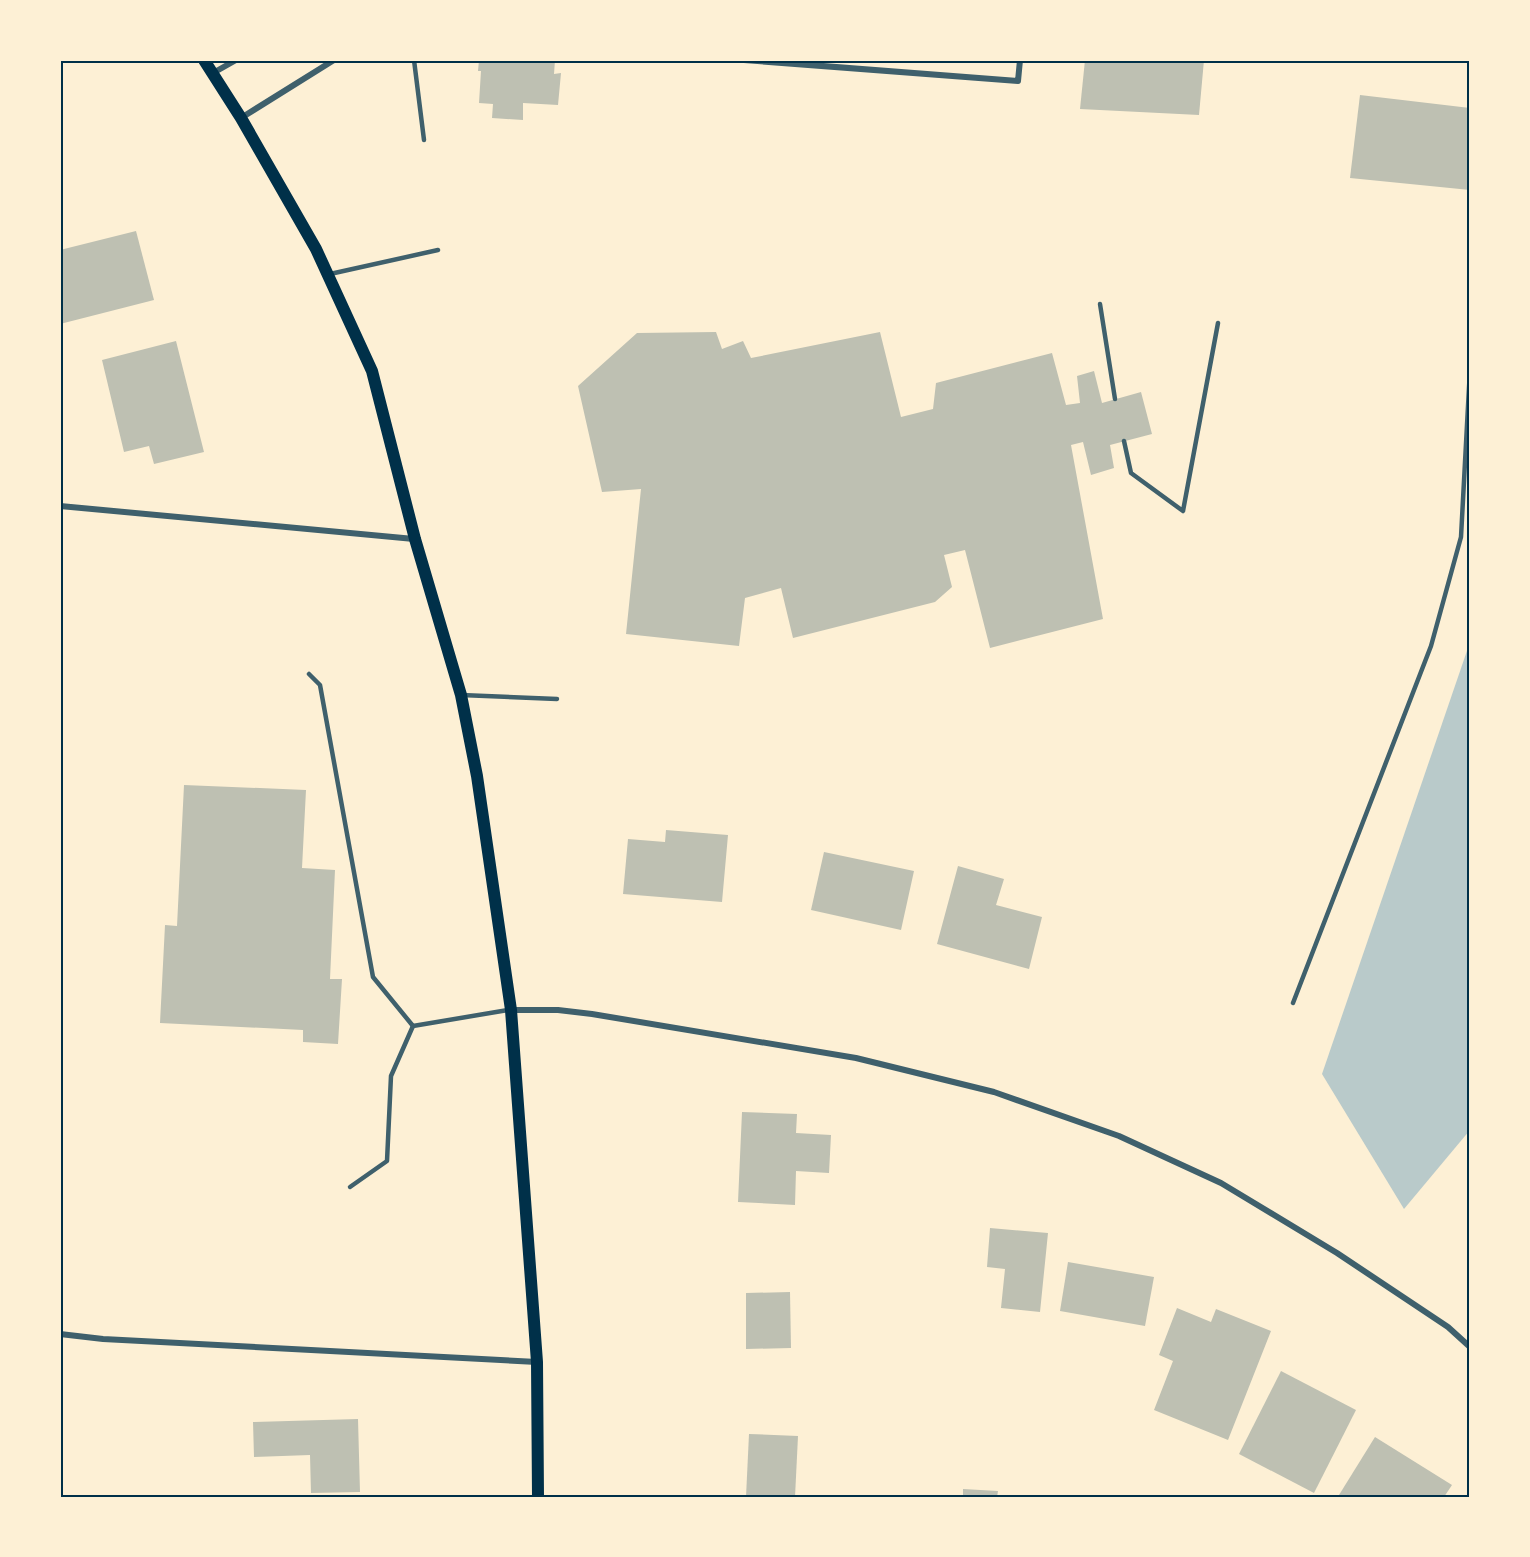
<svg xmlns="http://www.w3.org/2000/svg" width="1530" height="1557" font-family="'DejaVu Sans',sans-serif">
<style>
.green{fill:#b9caca}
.building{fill:#bec0b2}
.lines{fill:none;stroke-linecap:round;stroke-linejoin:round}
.service{stroke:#3f606c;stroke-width:4.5}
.minor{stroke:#3f606c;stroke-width:6}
.secondary{stroke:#003049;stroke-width:12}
.neatline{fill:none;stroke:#003049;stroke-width:2}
</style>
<rect width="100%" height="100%" fill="#fdf0d5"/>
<!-- green -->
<polygon class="green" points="1470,642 1470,1130 1404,1209 1322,1074"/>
<!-- building -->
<g class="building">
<polygon points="479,60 555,60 554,74 561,73 558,105 523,103 523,120 492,118 493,104 479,103 481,71 478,71"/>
<polygon points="1085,60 1204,60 1199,115 1080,109"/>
<polygon points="1360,95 1470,108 1470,190 1350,178"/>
<polygon points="136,231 154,300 60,324 60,250"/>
<polygon points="716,332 722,349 743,341 751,358 880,332 901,417 933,409 936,383 1052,353 1066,405 1080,403 1077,376 1094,371 1102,403 1141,392 1152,434 1110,445 1114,468 1091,475 1083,442 1071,445 1103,619 990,648 965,550 944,555 952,587 935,602 793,638 781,588 745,598 739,646 626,634 641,489 602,492 578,386 637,333"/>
<polygon points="176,341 204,452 154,464 149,446 124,452 102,360"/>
<polygon points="184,785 306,790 302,868 335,870 330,979 342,979 338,1044 303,1042 303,1030 160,1023 165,925 177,926"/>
<polygon points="666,830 728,835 722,902 623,894 628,839 665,842"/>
<polygon points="824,852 914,871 901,930 811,910"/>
<polygon points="958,866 1004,879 996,905 1042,917 1029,969 937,944"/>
<polygon points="742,1112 797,1114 796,1133 831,1135 829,1173 796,1171 795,1205 738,1202"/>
<polygon points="990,1228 1048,1233 1040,1312 1001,1308 1005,1269 987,1267"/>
<polygon points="1068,1262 1154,1277 1145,1326 1060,1311"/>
<polygon points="790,1292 791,1348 746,1349 746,1293"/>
<polygon points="1177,1308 1211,1322 1216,1309 1271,1331 1228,1440 1154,1410 1173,1361 1159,1355"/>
<polygon points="1281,1371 1356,1410 1314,1493 1239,1454"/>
<polygon points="358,1419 360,1492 311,1493 310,1455 254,1457 253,1422"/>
<polygon points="749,1434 798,1436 795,1497 746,1497"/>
<polygon points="1375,1437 1452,1485 1444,1497 1339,1495"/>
<polygon points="963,1489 998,1491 997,1497 963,1497"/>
</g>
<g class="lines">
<!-- service -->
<g class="service">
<polyline points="414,60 424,140"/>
<polyline points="330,274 438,250"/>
<polyline points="1100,304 1115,399"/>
<polyline points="1124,441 1131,473 1183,511 1218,323"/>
<polyline points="309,674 320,685 373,977 413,1026"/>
<polyline points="461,695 557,699"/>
<polyline points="1293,1003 1431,646 1461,537 1470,369"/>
<polyline points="413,1026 508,1010"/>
<polyline points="350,1187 387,1161 391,1076 413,1026"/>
</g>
<!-- minor -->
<g class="minor">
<polyline points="744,60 1018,81 1020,60"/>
<polyline points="213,73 236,60"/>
<polyline points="241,118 334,60"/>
<polyline points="60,506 414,539"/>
<polyline points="511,1010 558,1010 592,1014 856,1058 994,1092 1119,1136 1221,1183 1337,1253 1448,1327 1470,1347"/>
<polyline points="60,1334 103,1339 537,1362"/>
</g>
<!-- secondary -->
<polyline class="secondary" points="204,60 241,118 316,249 372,371 415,539 461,695 477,776 511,1010 537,1362 538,1497"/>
</g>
<!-- border -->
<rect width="1530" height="1557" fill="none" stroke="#fdf0d5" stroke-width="123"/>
<rect x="62" y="62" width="1406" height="1434" class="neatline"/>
</svg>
